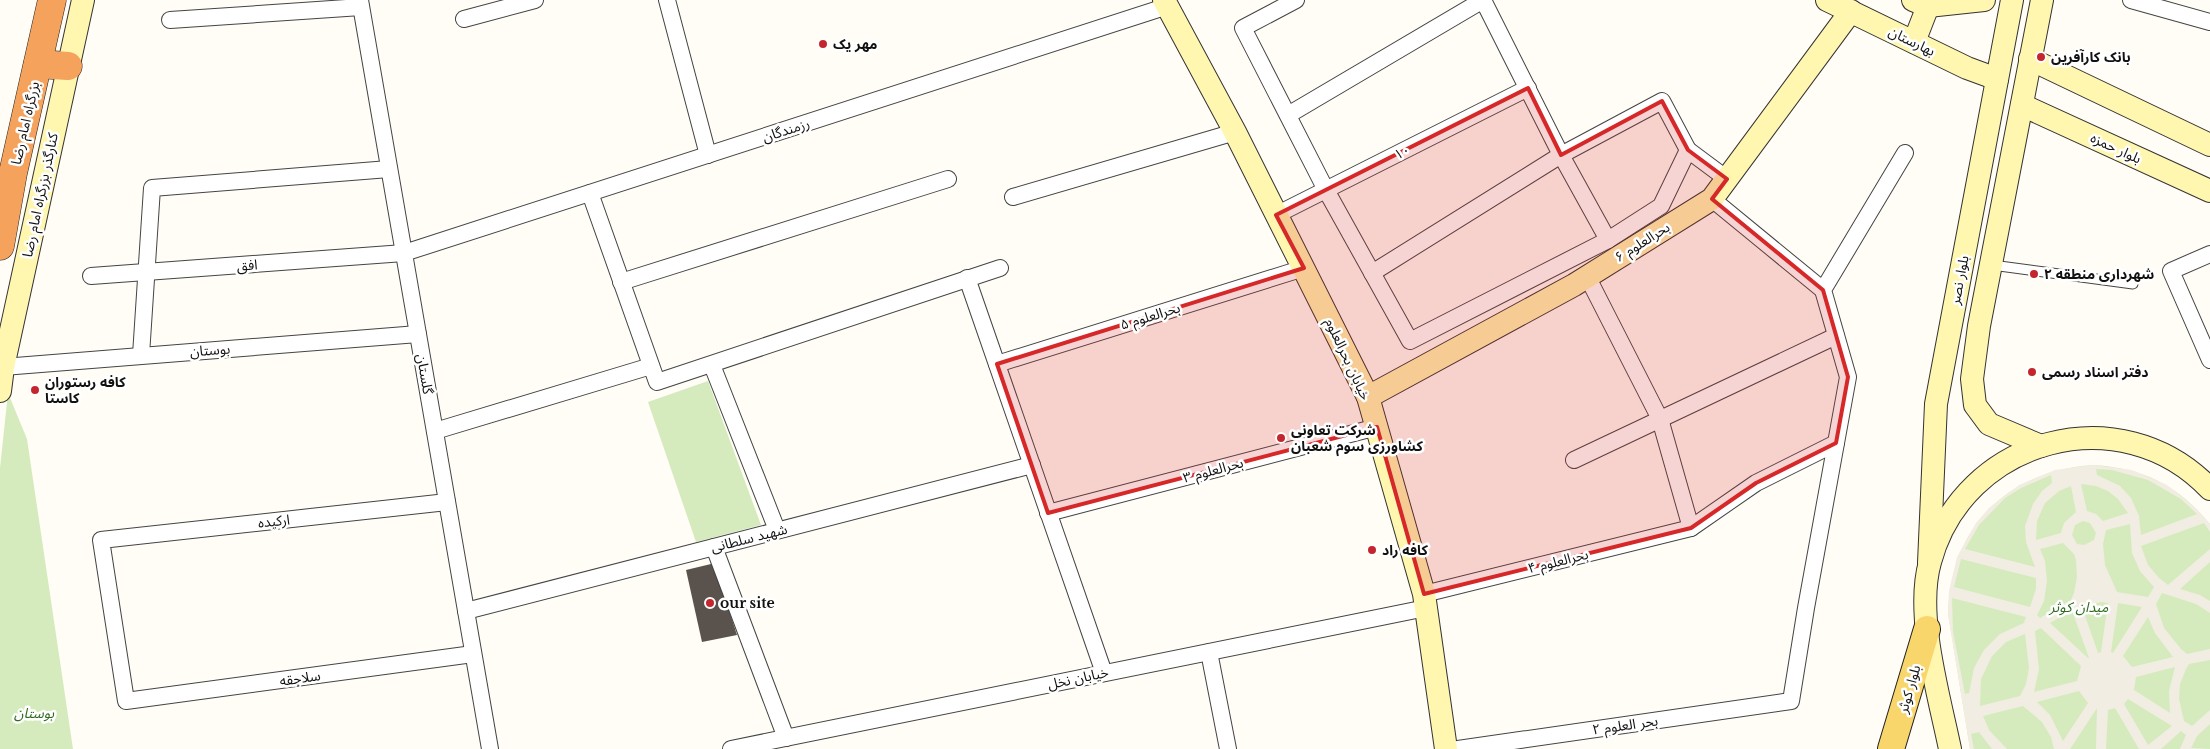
<svg xmlns="http://www.w3.org/2000/svg" width="2210" height="749" font-family="'Libre Baskerville','Noto Sans Arabic',serif">
<style>
.green{fill:#d5ebbd}
.plaza{fill:#f1ede2;fill-rule:evenodd}
.building{fill:#5a524d}
.lines{fill:none;stroke-linecap:round;stroke-linejoin:round}
.lane-casing{stroke:#444;stroke-width:11}
.street-casing{stroke:#444;stroke-width:18}
.secondary-casing{stroke:#333;stroke-width:24}
.primary-casing{stroke:#222;stroke-width:28}
.highway-casing{stroke:#222;stroke-width:29}
.lane{stroke:#fff;stroke-width:9}
.street{stroke:#fff;stroke-width:16}
.secondary{stroke:#fff6b0;stroke-width:22}
.primary{stroke:#f9d66b;stroke-width:26}
.highway{stroke:#f5a25d;stroke-width:28}
.marked{fill:#d62828;fill-opacity:0.2;stroke:#d62828;stroke-width:4;stroke-linejoin:round}
.poi-dot{fill:#c4262e;stroke:#fff;stroke-width:2}
.labels{text-anchor:middle;stroke-width:5;stroke-linejoin:round;paint-order:stroke}
.street-label{font-size:14px;fill:#111;stroke:#fff}
.poi-label{font-size:14px;font-weight:bold;fill:#111;stroke:#fff;text-anchor:start}
.park-label{font-size:14px;font-style:italic;fill:#2f6b1f;stroke:#fff}
</style>
<rect width="100%" height="100%" fill="#fffdf5"/>
<!-- green -->
<g class="green">
<polygon points="708,381 761,525 696,542 648,402"/>
<polygon points="8,393 27,439 73,749 0,749 0,468"/>
<path d="M2093 465C2144 468 2177 485 2210 524V749H1970L1948 613C1951 526 2007 471 2093 465Z"/>
</g>
<!-- plaza -->
<path class="plaza" d="M2093 465 2132 470 2167 485 2197 509 2210 524V532L2204 523 2141 546 2148 565 2159 578 2168 585 2210 549V562L2180 589 2200 595 2210 601V613L2196 604 2162 593 2156 604 2164 628 2181 649 2187 654 2210 649V660L2189 664 2186 669 2180 684 2179 699 2184 721 2192 726 2210 710V724L2197 736 2191 748 2210 749H2180L2186 735 2181 731 2161 749H2139L2115 708 2108 710 2106 749H2096L2097 708 2070 749H2054L2051 737 2042 722 2023 706 1983 716 1989 730 2007 749H1992L1979 732 1971 734 1974 749H1970L1948 614 1949 591 1957 557 1976 523 1989 508 2019 485 2055 470ZM2096 469 2112 470 2148 480 2181 499 2197 514 2141 535 2139 516 2131 498 2120 486 2097 475ZM2051 475 2052 483 2042 491 2033 504 2025 526 2026 542 2035 567 1965 549 1979 525 2005 498 2021 488ZM2081 484 2096 486 2108 491 2118 499 2128 513 2103 521 2096 514 2087 511ZM2071 486 2076 512 2064 523 2061 533 2036 540 2037 521 2045 503 2059 491ZM2083 521 2090 523 2096 533 2094 540 2084 545 2077 544 2072 535 2075 525ZM2130 524 2132 553 2140 571 2154 587 2148 597 2117 592 2105 565 2103 544 2106 530ZM2063 543 2074 554 2076 560 2077 577 2074 593 2071 600 2040 618 2037 615 2044 601 2047 581 2045 561 2040 549ZM1961 559 2036 578V589L2030 607 1954 587ZM1952 598 2026 617 2024 623 2000 634 1984 650 1974 668 1969 693 1965 694 1953 632ZM2101 602 2108 603 2101 652 2098 653 2082 607ZM2118 603 2142 607 2113 653 2111 652ZM2072 610 2089 658H2088L2050 623ZM2148 617 2155 633 2173 657 2132 667 2123 656ZM2041 628 2081 666 2077 681 2034 692 2039 669 2035 631ZM2025 634 2029 668 2026 684 2020 696 1980 706 1981 679 1992 656 2006 642ZM2175 667 2169 691 2170 713 2134 690 2136 677ZM2079 691 2088 703 2063 741 2050 715 2037 702ZM2128 699 2172 726 2148 745 2124 704Z"/>
<!-- building -->
<polygon class="building" points="711,564 715,567 737,635 702,642 686,570"/>
<g class="lines">
<defs>
<polyline id="lane" points="1992,265 2133,284"/>
<g id="street">
<polyline points="360,0 490,749"/>
<polyline points="667,0 708,155"/>
<polyline points="1296,0 1243,28 1326,190 1410,341 1608,240 1661,206 1688,150 1727,179"/>
<polyline points="2131,0 2210,22"/>
<polyline points="464,19 535,0"/>
<polyline points="170,20 361,7"/>
<polyline points="1288,115 1483,0 1561,155 1608,240"/>
<polyline points="590,193 657,382 1000,268"/>
<polyline points="1013,197 1235,132"/>
<polyline points="1712,199 1823,290"/>
<polyline points="1276,215 1528,88"/>
<polyline points="2210,254 2171,271 2210,360"/>
<polyline points="1372,273 1561,155 1662,101 1688,150"/>
<polyline points="91,276 404,253 1168,6"/>
<polyline points="1587,276 1660,419 1691,528"/>
<polyline points="967,278 1104,673"/>
<polyline points="621,282 948,179"/>
<polyline points="141,355 152,188 389,169"/>
<polyline points="997,364 1304,268"/>
<polyline points="712,365 777,530"/>
<polyline points="3,367 418,334"/>
<polyline points="435,431 651,366"/>
<polyline points="1574,460 1836,336"/>
<polyline points="447,502 101,540 126,701 473,654"/>
<polyline points="1048,513 1377,427"/>
<polyline points="714,547 786,738"/>
<polyline points="1424,594 1691,528 1756,483 1836,443"/>
<polyline points="466,611 1032,465"/>
<polyline points="1209,652 1228,749"/>
<polyline points="731,749 1426,608"/>
<polyline points="1458,749 1791,701 1806,608 1848,377 1823,290 1905,153"/>
</g>
<g id="secondary">
<polyline points="1164,0 1235,132 1368,397 1424,594 1446,749"/>
<polyline points="1827,0 1967,68 1997,79"/>
<polyline points="1913,0 1928,6 1984,0"/>
<polyline points="1914,42 1928,6"/>
<polyline points="2030,59 2210,145"/>
<polyline points="2022,105 2210,191"/>
<polyline points="0,391 3,367 83,0"/>
<polyline points="1368,397 1574,285 1712,199 1851,11"/>
<polyline points="2041,446 1989,424 1975,405 1972,379 1979,326 2042,0"/>
<polyline points="1929,563 1936,404 2012,0"/>
<path d="M1950 749C1939 695 1915 615 1930 562 1963 438 2121 395 2210 489"/>
</g>
<polyline id="primary" points="1891,749 1927,629"/>
<g id="highway">
<polyline points="38,64 68,66"/>
<polyline points="0,246 13,173 52,0"/>
</g>
</defs>
<!-- lane casing -->
<use href="#lane" class="lane-casing"/>
<!-- street casing -->
<use href="#street" class="street-casing"/>
<!-- secondary casing -->
<use href="#secondary" class="secondary-casing"/>
<!-- primary casing -->
<use href="#primary" class="primary-casing"/>
<!-- highway casing -->
<use href="#highway" class="highway-casing"/>
<!-- lane -->
<use href="#lane" class="lane"/>
<!-- street -->
<use href="#street" class="street"/>
<!-- secondary -->
<use href="#secondary" class="secondary"/>
<!-- primary -->
<use href="#primary" class="primary"/>
<!-- highway -->
<use href="#highway" class="highway"/>
</g>
<!-- marked area -->
<path class="marked" d="M1528 88 1561 155 1662 101 1688 150 1727 179 1712 199 1823 290 1848 377 1836 443 1756 483 1691 528 1424 594 1377 427 1048 513 997 364 1304 268 1276 215Z"/>
<!-- markers -->
<g class="poi-dot">
<circle cx="823" cy="44" r="5"/>
<circle cx="2041" cy="57" r="5"/>
<circle cx="2034" cy="274" r="5"/>
<circle cx="2032" cy="372" r="5"/>
<circle cx="35" cy="390" r="5"/>
<circle cx="1281" cy="438" r="5"/>
<circle cx="1372" cy="550" r="5"/>
<circle cx="710" cy="603" r="5"/>
</g>
<g class="labels">
<!-- street labels -->
<g class="street-label">
<text transform="translate(1912 41) rotate(26)" y="5">بهارستان</text>
<text transform="translate(25 123) rotate(-77)" y="5">بزرگراه امام رضا</text>
<text transform="translate(786 130) rotate(-18)" y="5">رزمندگان</text>
<text transform="translate(2116 148) rotate(25)" y="5">بلوار حمزه</text>
<text transform="translate(1402 152) rotate(-27)" y="5">۱۰</text>
<text transform="translate(40 195) rotate(-78)" y="5">کنارگذر بزرگراه امام رضا</text>
<text transform="translate(1642 242) rotate(-32)" y="5">بحرالعلوم ۶</text>
<text transform="translate(247 265) rotate(-4)" y="5">افق</text>
<text transform="translate(1959 280) rotate(-79)" y="5">بلوار نصر</text>
<text transform="translate(1150 316) rotate(-17)" y="5">بحرالعلوم ۵</text>
<text transform="translate(210 350) rotate(-4)" y="5">بوستان</text>
<text transform="translate(1348 359) rotate(65)" y="5">خیابان بحرالعلوم</text>
<text transform="translate(425 374) rotate(80)" y="5">گلستان</text>
<text transform="translate(1213 470) rotate(-15)" y="5">بحرالعلوم ۳</text>
<text transform="translate(274 521) rotate(-6)" y="5">ارکیده</text>
<text transform="translate(749 538) rotate(-14)" y="5">شهید سلطانی</text>
<text transform="translate(1558 561) rotate(-14)" y="5">بحرالعلوم ۴</text>
<text transform="translate(300 678) rotate(-8)" y="5">سلاجقه</text>
<text transform="translate(1078 678) rotate(-12)" y="5">خیابان نخل</text>
<text transform="translate(1909 689) rotate(-74)" y="5">بلوار کوثر</text>
<text transform="translate(1625 725) rotate(-8)" y="5">بحر العلوم ۲</text>
</g>
<!-- poi labels -->
<g class="poi-label">
<text x="833" y="49">مهر یک</text>
<text x="2051" y="62">بانک کارآفرین</text>
<text x="2044" y="279">شهرداری منطقه ۲</text>
<text x="2042" y="377">دفتر اسناد رسمی</text>
<text x="45" y="387">کافه رستوران<tspan x="45" dy="16">کاستا</tspan></text>
<text x="1291" y="435">شرکت تعاونی<tspan x="1291" dy="16">کشاورزی سوم شعبان</tspan></text>
<text x="1382" y="555">کافه راد</text>
<text x="720" y="608">our site</text>
</g>
<!-- park labels -->
<g class="park-label">
<text x="2079" y="612">میدان کوثر</text>
<text x="34" y="718">بوستان</text>
</g>
</g>
</svg>
